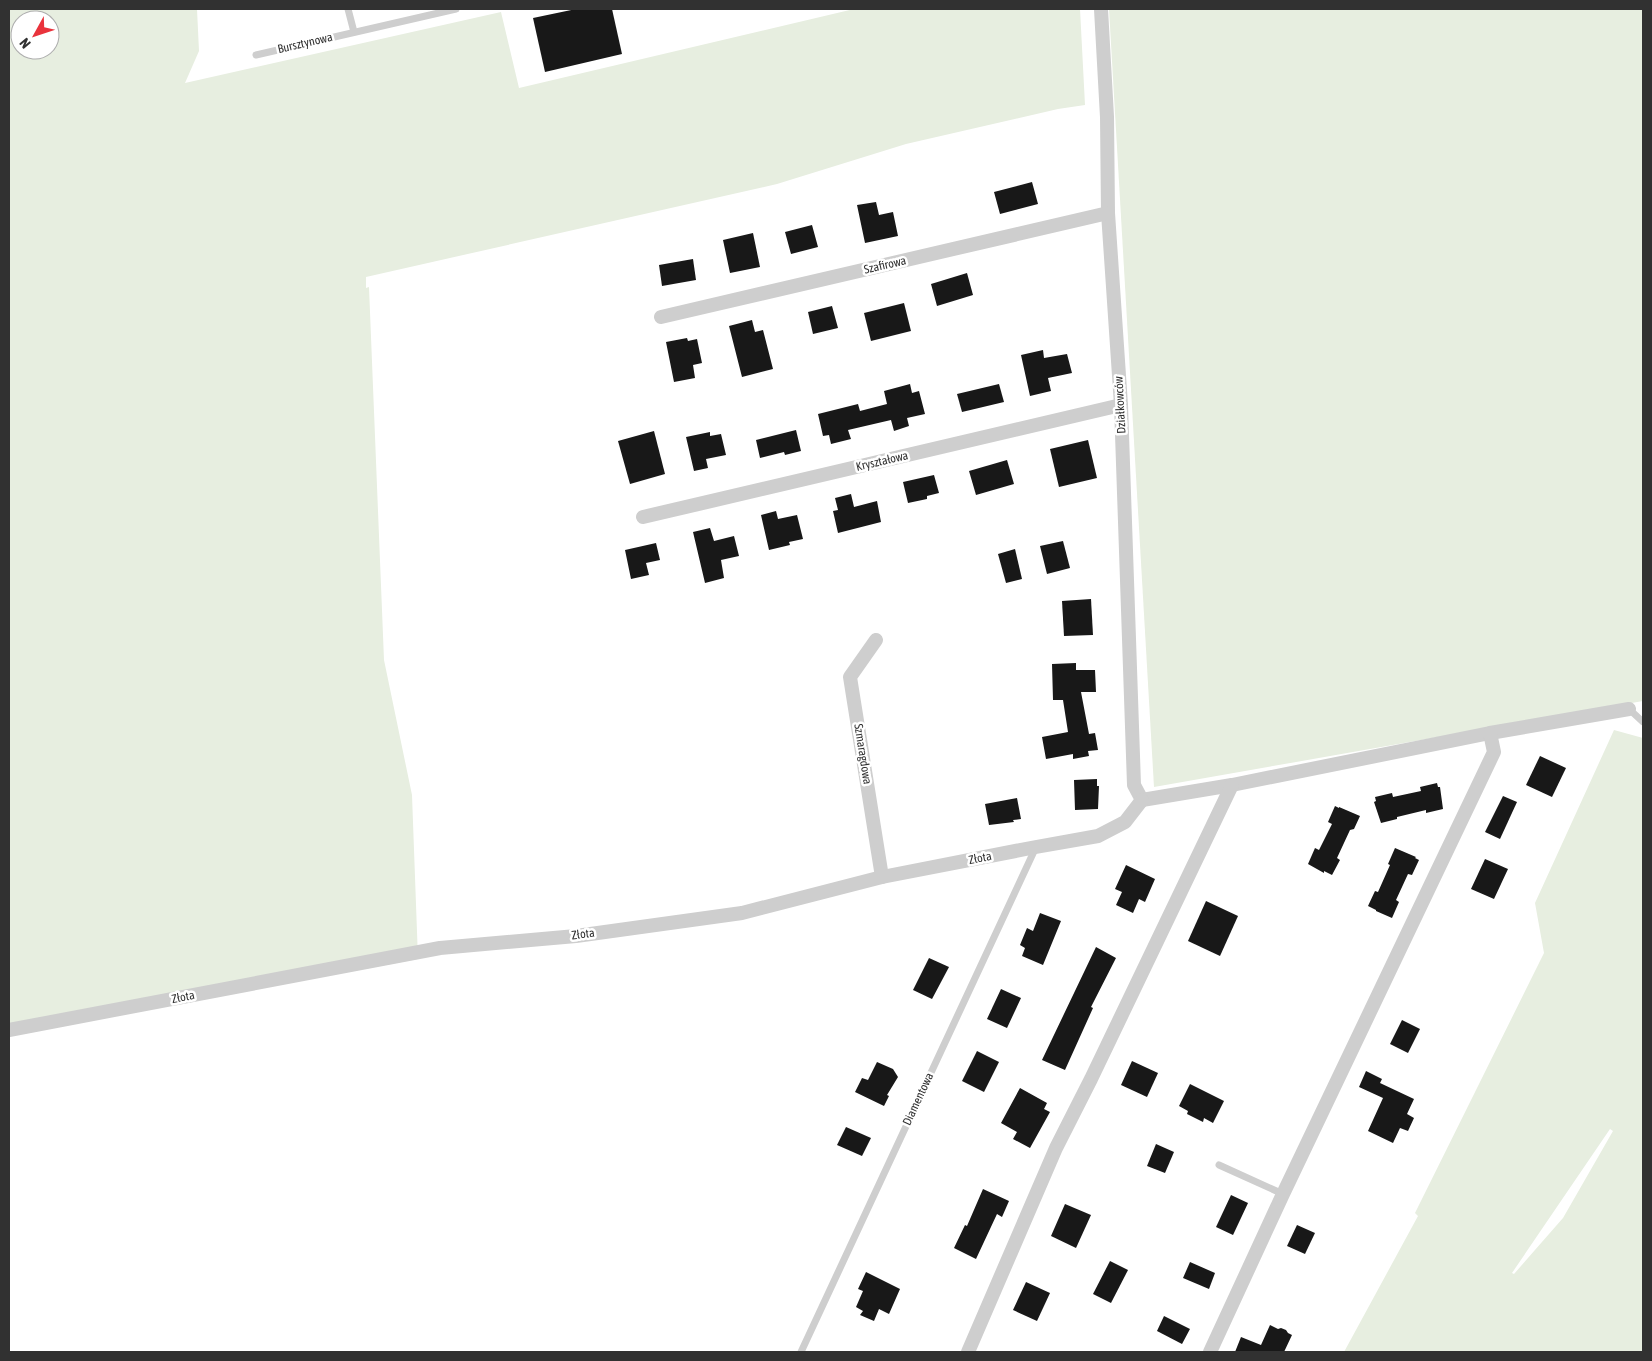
<svg xmlns="http://www.w3.org/2000/svg" width="1652" height="1361" font-family="'Asap Condensed',sans-serif">
<style>
.green{fill:#e7eee0;fill-rule:evenodd}
.building{fill:#181818}
.lines{fill:none;stroke-linecap:round;stroke-linejoin:round}
.lane{stroke:#cecece;stroke-width:7}
.street{stroke:#cecece;stroke-width:14}
.labels{text-anchor:middle;stroke-width:5;stroke-linejoin:round;paint-order:stroke}
.street-label{font-size:12px;fill:#313131;stroke:#fff}
</style>
<rect width="100%" height="100%" fill="#fff"/>
<!-- green -->
<g class="green">
<path d="M9 9H197L199 51 185 83 501 12 519 88 854 9H1080L1085 105 1058 109 906 144 777 184 366 277V288L369 287 384 660 412 795 418 959 9 1035ZM20 20H50V50H20Z"/>
<polygon points="1109,9 1643,9 1643,701 1154,787"/>
<path d="M1614 730 1643 738V1352H1344L1418 1216 1415 1213 1544 953 1535 903ZM1610 1129 1613 1131 1563 1218 1514 1274 1512 1273Z"/>
</g>
<!-- building -->
<g class="building">
<polygon points="576,9 612,9 622,54 545,72 533,18"/>
<polygon points="1032,182 1038,204 1000,214 994,192"/>
<polygon points="876,202 879,215 893,212 898,236 865,243 857,205"/>
<polygon points="812,225 818,247 791,254 785,232"/>
<polygon points="753,233 760,267 730,273 723,240"/>
<polygon points="693,259 696,280 662,286 659,265"/>
<polygon points="967,273 973,295 937,306 931,284"/>
<polygon points="904,303 911,331 871,341 864,313"/>
<polygon points="832,306 838,328 813,334 808,312"/>
<polygon points="752,320 755,332 763,330 773,369 742,377 729,326"/>
<polygon points="687,338 688,341 697,339 702,363 693,365 695,378 674,382 666,342"/>
<polygon points="1043,350 1044,358 1067,354 1072,373 1048,378 1051,391 1030,396 1021,355"/>
<polygon points="910,384 912,393 919,391 925,414 907,418 909,426 894,431 891,420 848,430 851,439 831,444 829,435 823,436 818,414 858,404 860,411 887,404 884,391"/>
<polygon points="999,384 1004,402 962,412 957,394"/>
<polygon points="796,430 801,451 785,455 784,452 760,458 756,440"/>
<polygon points="654,431 665,474 630,484 618,441"/>
<polygon points="710,432 710,436 721,434 726,455 706,459 708,468 694,471 686,437"/>
<polygon points="1088,440 1097,478 1059,487 1050,449"/>
<polygon points="1007,460 1014,484 976,495 969,471"/>
<polygon points="934,475 939,493 927,496 927,499 908,503 903,482"/>
<polygon points="851,494 854,507 877,501 881,522 838,533 833,511 838,510 835,498"/>
<polygon points="776,511 778,519 797,515 803,539 789,542 790,545 769,550 761,515"/>
<polygon points="710,528 714,541 734,536 739,556 721,560 724,578 705,583 693,532"/>
<polygon points="1063,541 1070,568 1047,574 1040,546"/>
<polygon points="656,543 660,560 646,563 649,575 631,579 625,550"/>
<polygon points="1015,549 1022,579 1006,583 998,554"/>
<polygon points="1091,599 1093,635 1064,636 1062,601"/>
<polygon points="1076,663 1076,670 1095,670 1096,692 1081,692 1089,734 1095,733 1098,750 1088,751 1089,756 1073,759 1073,754 1046,759 1042,737 1068,732 1063,700 1053,700 1052,664"/>
<polygon points="1540,756 1566,768 1552,797 1526,785"/>
<polygon points="1097,779 1097,786 1099,786 1098,809 1075,810 1074,780"/>
<polygon points="1437,783 1438,787 1440,787 1443,809 1426,813 1426,810 1397,817 1397,819 1381,823 1374,802 1376,801 1375,797 1392,793 1393,797 1421,791 1420,787"/>
<polygon points="1503,796 1517,802 1500,839 1485,832"/>
<polygon points="1017,798 1021,819 1013,820 1014,822 989,825 985,804"/>
<polygon points="1335,806 1339,808 1339,807 1360,816 1354,829 1350,830 1337,858 1340,860 1332,875 1324,871 1324,873 1308,864 1315,848 1319,850 1332,824 1328,822"/>
<polygon points="1395,848 1416,857 1415,858 1419,860 1412,875 1408,874 1396,900 1399,902 1392,918 1376,911 1376,910 1368,906 1375,891 1378,892 1390,865 1388,864"/>
<polygon points="1485,859 1508,869 1494,899 1471,889"/>
<polygon points="1126,865 1155,879 1145,902 1139,899 1133,913 1116,905 1122,892 1115,889"/>
<polygon points="1206,901 1238,916 1220,956 1188,941"/>
<polygon points="1040,913 1061,921 1043,965 1022,956 1025,948 1020,945 1027,928 1033,931"/>
<polygon points="1096,947 1116,958 1091,1007 1093,1008 1065,1070 1042,1060"/>
<polygon points="929,958 949,967 932,999 913,990"/>
<polygon points="1001,989 1021,998 1007,1028 987,1019"/>
<polygon points="1402,1020 1420,1029 1408,1053 1390,1044"/>
<polygon points="977,1051 999,1062 984,1092 962,1081"/>
<polygon points="1132,1061 1158,1073 1147,1097 1121,1085"/>
<polygon points="877,1062 893,1069 898,1077 887,1095 889,1096 884,1106 855,1092 862,1078 868,1080"/>
<polygon points="1366,1071 1382,1079 1380,1083 1414,1099 1407,1114 1414,1118 1408,1131 1400,1128 1393,1143 1368,1131 1383,1098 1359,1087"/>
<polygon points="1190,1084 1224,1101 1213,1123 1204,1118 1203,1122 1187,1114 1188,1111 1179,1106"/>
<polygon points="1020,1088 1047,1103 1044,1109 1050,1112 1030,1148 1013,1139 1017,1132 1001,1123"/>
<polygon points="846,1127 871,1138 862,1156 837,1145"/>
<polygon points="1156,1144 1174,1152 1165,1173 1147,1166"/>
<polygon points="983,1189 1009,1201 1002,1217 997,1214 976,1259 954,1248 965,1225 967,1226"/>
<polygon points="1231,1195 1248,1203 1233,1235 1216,1227"/>
<polygon points="1065,1204 1091,1215 1076,1248 1051,1236"/>
<polygon points="1297,1225 1315,1233 1305,1254 1287,1246"/>
<polygon points="1110,1261 1128,1270 1111,1303 1093,1294"/>
<polygon points="1190,1262 1215,1273 1209,1289 1183,1278"/>
<polygon points="866,1272 900,1289 889,1314 879,1309 874,1321 860,1315 863,1311 856,1307 863,1291 858,1289"/>
<polygon points="1026,1282 1050,1293 1037,1321 1013,1310"/>
<polygon points="1164,1316 1190,1329 1182,1344 1157,1331"/>
<polygon points="1270,1325 1278,1329 1281,1328 1286,1330 1288,1333 1292,1335 1284,1352 1235,1352 1241,1337 1261,1345"/>
</g>
<g class="lines">
<!-- lane -->
<g class="lane">
<polyline points="348,9 354,32"/>
<polyline points="256,55 456,9"/>
<polyline points="1629,709 1643,722"/>
<polyline points="1219,1165 1283,1194"/>
<polyline points="801,1352 1036,847"/>
</g>
<!-- street -->
<g class="street">
<polyline points="1101,9 1107,117 1108,213 1121,405 1134,785 1142,800"/>
<polyline points="661,317 1108,213"/>
<polyline points="643,517 1121,405"/>
<polyline points="876,640 850,677 882,877"/>
<polyline points="1142,800 1232,785 1490,733 1629,709"/>
<polyline points="9,1030 440,948 576,936 742,913 882,877 1036,847 1098,836 1125,822 1142,800"/>
<polyline points="968,1352 1056,1148 1091,1079 1232,785"/>
<polyline points="1210,1352 1283,1194 1494,752 1490,733"/>
</g>
</g>
<g class="labels">
<!-- street labels -->
<g class="street-label">
<text transform="translate(305 43) rotate(-13)" y="4">Bursztynowa</text>
<text transform="translate(885 265) rotate(-13)" y="4">Szafirowa</text>
<text transform="translate(1120 405) rotate(-93)" y="4">Działkowców</text>
<text transform="translate(882 461) rotate(-13)" y="4">Kryształowa</text>
<text transform="translate(863 754) rotate(81)" y="4">Szmaragdowa</text>
<text transform="translate(980 858) rotate(-11)" y="4">Złota</text>
<text transform="translate(583 934) rotate(-7)" y="4">Złota</text>
<text transform="translate(183 997) rotate(-11)" y="4">Złota</text>
<text transform="translate(918 1099) rotate(-65)" y="4">Diamentowa</text>
</g>
</g>
<!-- border -->
<rect width="1652" height="1361" fill="none" stroke="#313131" stroke-width="20"/>
<!-- north arrow -->
<g transform="translate(35 35) rotate(230)"><circle r="24" fill="#ffffff" stroke="#adadad"/>
<path d="M0-4L9 19L0 12L-9 19Z" fill="#e9333c"/>
<text y="-8" font-size="14" font-weight="bold" text-anchor="middle" fill="#313131">N</text>
</g>
</svg>
